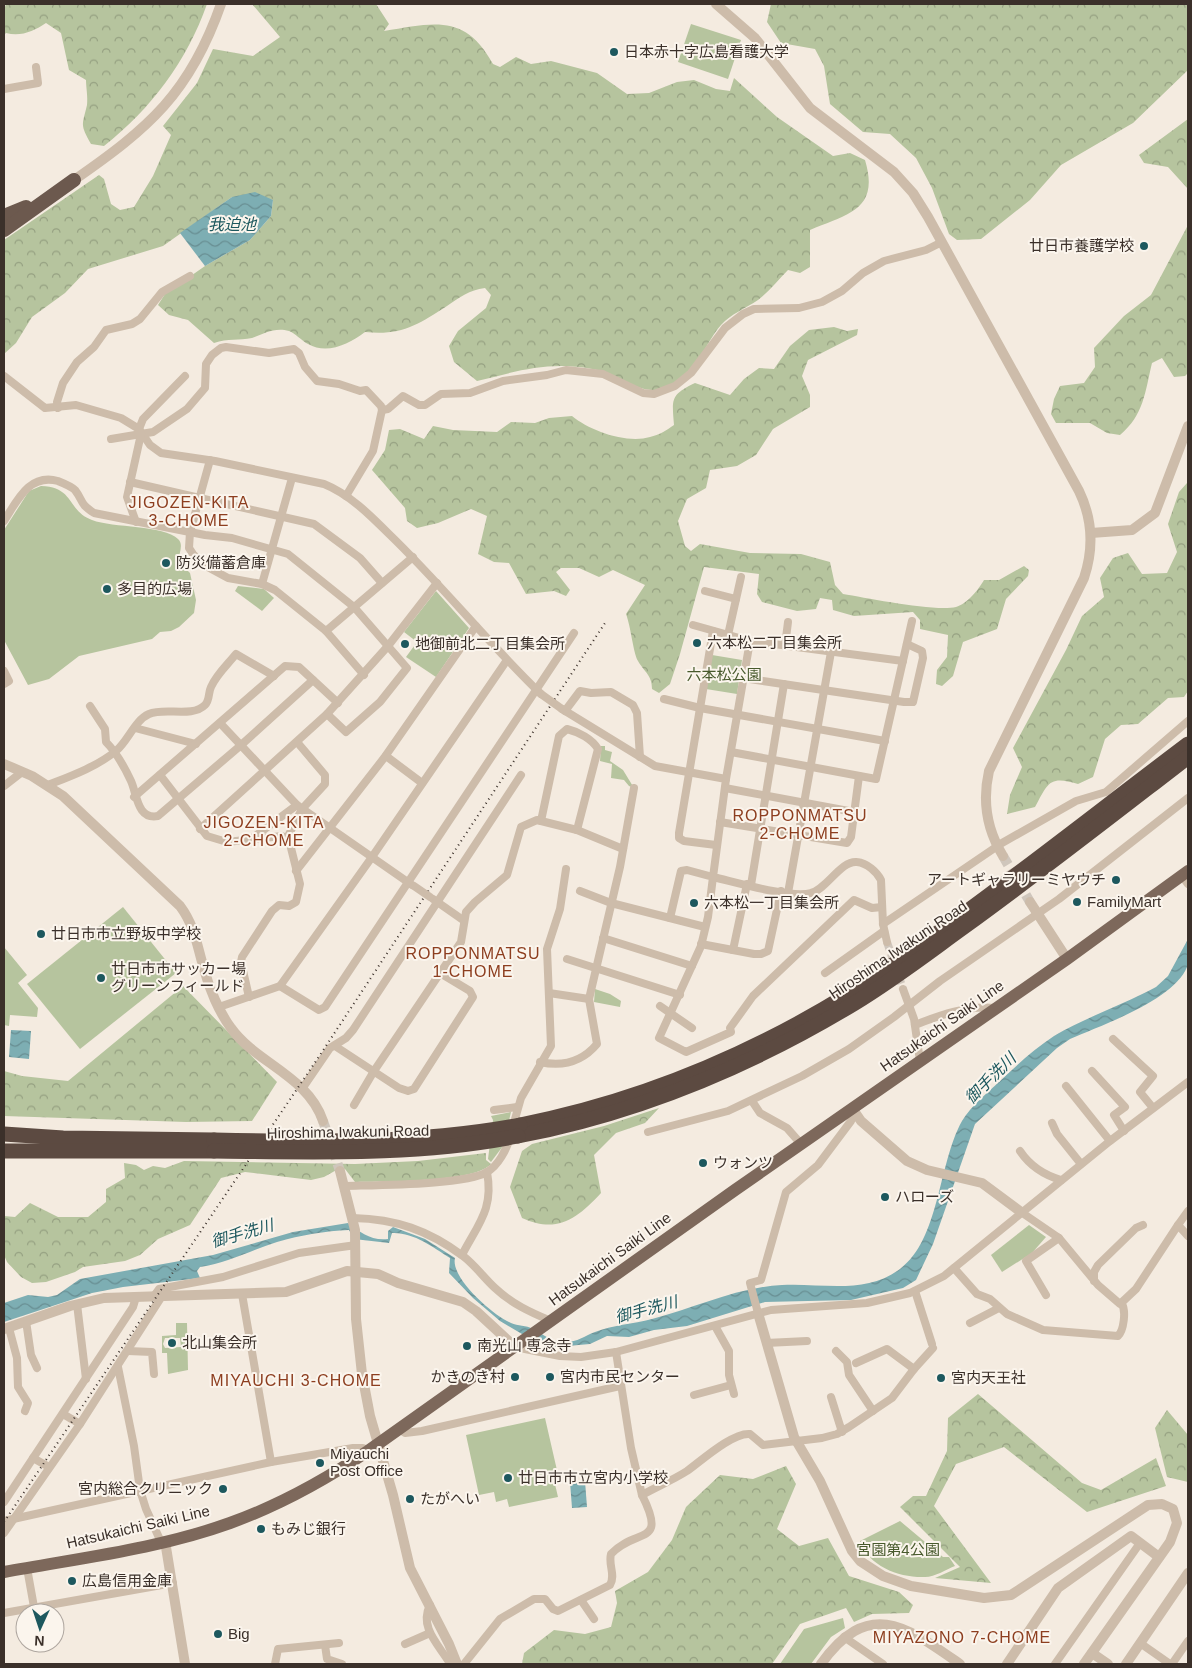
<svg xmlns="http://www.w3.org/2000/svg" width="1192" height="1668" font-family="Arial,'Noto Sans JP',sans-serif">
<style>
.forest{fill:url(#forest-crowns)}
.park{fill:#b6c49e;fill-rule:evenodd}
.water{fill:url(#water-waves)}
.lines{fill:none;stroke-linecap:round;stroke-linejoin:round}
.minor-tunnel{stroke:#cfc6bc;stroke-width:8;stroke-dasharray:8 4;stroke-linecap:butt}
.tertiary-tunnel{stroke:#cfc6bc;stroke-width:10;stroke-dasharray:10 5;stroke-linecap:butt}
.minor{stroke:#cdbcaa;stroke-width:8}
.tertiary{stroke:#cdbcaa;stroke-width:10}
.primary{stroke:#7d685b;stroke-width:12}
.trunk{stroke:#6c594e;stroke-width:14}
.motorway{stroke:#5c4a41;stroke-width:15}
.rail{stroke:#3b302a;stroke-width:2;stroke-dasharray:1 4;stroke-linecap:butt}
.minor-bridge{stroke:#cdbcaa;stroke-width:8}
.motorway-bridge{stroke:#5c4a41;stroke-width:15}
.poi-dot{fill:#1d585e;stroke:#fbf5ed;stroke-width:2}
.labels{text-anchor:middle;stroke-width:4;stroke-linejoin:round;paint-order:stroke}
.poi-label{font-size:15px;fill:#3b302a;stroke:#fbf5ed;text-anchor:start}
.park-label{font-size:15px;fill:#485a2d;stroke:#fbf5ed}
.street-label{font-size:15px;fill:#3b302a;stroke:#fbf5ed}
.water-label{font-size:16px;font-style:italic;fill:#1d585e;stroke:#fbf5ed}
.neighbourhood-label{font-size:16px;letter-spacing:1px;fill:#8d3e1f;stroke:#fbf5ed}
</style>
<defs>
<pattern id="forest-crowns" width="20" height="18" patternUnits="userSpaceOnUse" patternTransform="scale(1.25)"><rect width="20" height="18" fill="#b6c49e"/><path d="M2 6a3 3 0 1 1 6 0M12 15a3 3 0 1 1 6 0" fill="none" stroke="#95a081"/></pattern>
<pattern id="water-waves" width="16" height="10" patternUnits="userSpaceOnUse" patternTransform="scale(1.25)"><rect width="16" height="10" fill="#7daeb3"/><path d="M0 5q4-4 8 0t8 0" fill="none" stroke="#688e92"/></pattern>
</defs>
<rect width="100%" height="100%" fill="#f4ebe0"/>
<!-- forest -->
<g class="forest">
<path d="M6 4H207C187 61 151 109 104 146L91 144C80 124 82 126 87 105 88 97 86 87 86 80L69 70 61 33 46 23C34 31 21 37 6 33L4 35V10Z"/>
<path d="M252 4H376L389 24 384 31C434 23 465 13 493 64L500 67 516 57 531 64 551 61 597 73 627 94 649 93 677 82 694 80 716 89 730 91 734 78 777 117 833 156 850 153 865 160C880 210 848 214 810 230V267L800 273 788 270C778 280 769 292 758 300 746 308 731 314 721 325 704 344 692 386 660 390 637 393 615 373 592 369 549 361 518 371 477 381L454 362 449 346 458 331 486 308 491 295 485 288C469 290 460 297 447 306 418 325 400 336 365 332 349 344 327 355 308 344 302 341 295 333 289 331 274 327 264 334 252 338 239 341 228 338 214 343L188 320 169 315 158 305 165 294 205 266 250 240 271 216 273 200 232 197 163 246 88 269 65 293 32 317 16 343 4 354V240L99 175 104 179 111 204 120 210 134 207 153 176 171 135 163 126 197 83 213 49 253 56 280 37Z"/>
<polygon points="771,4 1188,4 1188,70 1133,123 1061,165 1030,200 981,239 957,240 949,234 932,188 916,158 890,134 863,132 830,104 824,66 815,49 781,43 767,22"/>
<polygon points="1188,119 1188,189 1168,167 1144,163 1139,155"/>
<path d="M1188 225V373L1185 376 1174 377 1162 358 1152 363C1145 392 1144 415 1120 435L1107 433 1090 423H1056L1051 414 1054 399 1060 386 1084 383 1095 367 1094 348 1124 316 1151 295Z"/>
<path d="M834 327 847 331 858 329 857 335 808 360 802 376 810 395V407L773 429 756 455 737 466 710 470 706 488 687 499 678 521 685 546 691 551 700 544 750 553 801 554 830 562 835 585 843 594C868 598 935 612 956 607 967 604 979 589 984 580H999L1024 566 1029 570 1028 576 1006 599 997 629 963 642 953 676 942 686 936 684 937 670 947 657 948 635 920 629V620L913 612 854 616 833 610 832 600 820 598 816 609 797 611 762 602 757 594 759 574 704 567 680 654 670 684 659 693 652 689C652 675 645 673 638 661 633 652 631 627 626 614L645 585 613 570 599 577 579 568H561L556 572 570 590 566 596 554 591 526 594 509 563 494 562 478 554 487 516 471 509 438 523 417 528 407 521 405 508 372 470 385 450 389 430 400 429 424 439 433 426 453 430 497 432 511 422 535 423 549 418 572 416C590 431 627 444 650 437 659 435 667 430 674 425 672 399 670 395 695 383L730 395 744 379 759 368 774 369 790 346 809 330Z"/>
<path d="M1187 483 1188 691 1184 697 1168 698 1138 724 1121 725 1105 739 1093 777 1078 784C1049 775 1048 783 1035 807L1007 814 1010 795 1022 767 1013 748 1066 650 1082 616 1104 597 1100 578 1113 558 1128 553 1142 574 1167 573 1177 552 1168 524 1179 492Z"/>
<polygon points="183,986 277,1082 252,1121 186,1122 4,1116 4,1071 22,1076 68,1081"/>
<path d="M659 1108 645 1123 616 1133 594 1155 601 1193C577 1219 557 1234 522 1218L510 1187 522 1151 532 1144 604 1126Z"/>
<path d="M486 1153V1160L491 1164C474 1183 382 1181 355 1182L345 1169 340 1168 324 1177 311 1180 245 1172 221 1178 190 1225 158 1239 140 1255 125 1261 83 1267 75 1272 46 1282 32 1283 21 1277 7 1262 4 1255V1216L15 1217 30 1203 58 1217H88L106 1202V1189L125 1178 124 1163 136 1165 144 1170 153 1166 165 1168 184 1161 355 1164 418 1161Z"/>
<polygon points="978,1394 1082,1483 1101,1490 1156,1458 1166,1486 1087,1512 1004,1447 956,1464 934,1506 991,1583 935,1578 960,1567 900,1507 913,1496 926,1496 947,1451 948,1418"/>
<polygon points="1167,1410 1188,1435 1188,1482 1167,1477 1155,1428"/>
<polygon points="786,1466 796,1484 777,1529 799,1546 828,1538 849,1576 899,1592 913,1605 909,1613 872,1614 854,1622 846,1608 800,1624 772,1664 522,1664 524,1653 554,1630 585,1634 611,1627 617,1603 615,1591 648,1572 672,1540 686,1507 720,1475 753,1479"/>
</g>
<!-- park -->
<g class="park">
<polygon points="691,24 741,40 728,79 678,62"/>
<path d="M41 486C75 487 67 511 92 520 113 528 164 525 178 539 184 544 179 554 178 561L190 573 196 600 194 613 179 627 171 631 160 632 152 639 79 656 49 679 28 685 4 640V530L29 491Z"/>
<polygon points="238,586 264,589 274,598 262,611 235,591"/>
<polygon points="436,591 469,628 436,677 406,657 417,642 404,632"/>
<polygon points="712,655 742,660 737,694 706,689"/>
<polygon points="601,746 605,746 605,750 612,752 610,761 623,770 634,788 629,786 624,780 611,778 612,764 600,761"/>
<polygon points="123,907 176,973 80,1049 27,984"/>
<polygon points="4,947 27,975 18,983 38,1008 37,1017 10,1015 9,1026 4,1025"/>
<polygon points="595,989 610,994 621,1001 620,1007 594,1002"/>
<polygon points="511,1112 503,1146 491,1162 488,1159 493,1120 491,1116"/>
<polygon points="1029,1225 1046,1237 1032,1253 1002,1272 991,1255"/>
<path d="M176 1323H187L188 1370 168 1374 167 1353H162V1336L176 1335ZM165 1338H180L181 1347 165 1348 163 1344Z"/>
<polygon points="545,1418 559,1479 554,1480 558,1497 509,1507 507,1499 496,1502 494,1492 479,1495 466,1435"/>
<path d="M900 1521 943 1557H949L955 1566C947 1569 935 1577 925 1577 900 1578 869 1567 860 1541Z"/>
<polygon points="843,1618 845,1628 831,1637 811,1664 780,1664 804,1629"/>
</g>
<!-- water -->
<g class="water">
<polygon points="255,192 273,200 271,216 250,240 205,266 180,233 232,197"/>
<path d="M1188 939C1188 947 1190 959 1187 967 1174 1000 1102 1025 1070 1039L1057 1048 975 1124 933 1244 916 1280 903 1288 851 1300 765 1302 687 1326 654 1330 629 1337 607 1336 590 1344 556 1347 522 1334 500 1321 473 1298 449 1273 450 1258C433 1247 413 1232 392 1233L389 1243 354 1239 349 1230C325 1231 301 1235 277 1242 251 1250 228 1263 200 1267L197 1271 200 1278 123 1287 92 1293 4 1322V1303L28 1295 48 1297 57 1295 80 1279 213 1255 293 1232 348 1223C360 1232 371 1241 388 1239V1231L393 1227 425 1239 455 1258C450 1278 494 1316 511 1323 518 1326 526 1325 533 1329 544 1335 552 1342 565 1342 578 1342 584 1336 595 1332 612 1325 633 1324 652 1319 695 1308 738 1287 782 1285 823 1283 865 1295 900 1269 940 1239 938 1164 962 1121 971 1106 986 1094 999 1082 1016 1066 1034 1049 1054 1036 1086 1017 1123 1005 1156 987L1168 976Z"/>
<polygon points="11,1030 31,1031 29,1059 9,1057"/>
<polygon points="585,1481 587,1507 572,1508 570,1482"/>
</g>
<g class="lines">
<!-- minor-tunnel -->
<polyline class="minor-tunnel" points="887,942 903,989"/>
<!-- tertiary-tunnel -->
<g class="tertiary-tunnel">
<polyline points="1003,856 1030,902"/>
<polyline points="323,1121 340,1171"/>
</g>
<!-- minor -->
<g class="minor">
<polyline points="4,89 38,83 36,67"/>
<path d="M4 376 45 408 76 405 121 418 139 429 150 445 161 453 215 461 324 484C349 494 370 515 389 534 442 585 488 643 541 694"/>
<polyline points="58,408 57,402 63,383 77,362 94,347 106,330 132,324 140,319 162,292 190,276"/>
<polyline points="139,429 143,419 185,376"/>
<polyline points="111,439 153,432 187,409 205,388 206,364 212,355 221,348 226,347 269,353 294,349 299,353 305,367 317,381 339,384 360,391 366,390 381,406 382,410 388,409 403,396 419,405 425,405 441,394 470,393 503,381 547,375 566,370 603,374 643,393 654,394 675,386 691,373 725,328 743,314 754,309 799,308 822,302 842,291 863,273 884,261 926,250 942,242"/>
<polyline points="210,460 190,532 189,548 193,554 204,565 228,578 262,584 275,590 326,631 364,675"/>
<polyline points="130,482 314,524 360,558 382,583"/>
<polyline points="346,496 373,451 382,410"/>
<path d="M4 521C17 501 29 473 58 481 63 483 71 486 75 490 84 502 79 503 94 513L205 535 232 538 288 554 354 607 407 668 380 702 346 732 327 714"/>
<polyline points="136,522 127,497 141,434"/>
<polyline points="262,584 292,478"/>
<polyline points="705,591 736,599"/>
<polyline points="693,625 750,641 903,661"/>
<polyline points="326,631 413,557"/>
<polyline points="713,631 679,833 679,838 684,841 716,845"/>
<polyline points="728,635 741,577"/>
<polyline points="785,646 788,622"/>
<polyline points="4,671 9,681 4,684"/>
<polyline points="743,678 904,702 913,702 923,658 922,651 907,644"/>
<polyline points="664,699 700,708 885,741"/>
<path d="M90 706 105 729 106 742C117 753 124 766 131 781 137 794 137 820 158 816L240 746 313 680"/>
<path d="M562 709 655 766 726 779 713 877C735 882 792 899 811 893 827 889 841 860 857 862 867 863 877 872 881 880L883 924 887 942"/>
<polyline points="565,711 580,691 591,693 611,692 633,705 637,713 640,757"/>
<polyline points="220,723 297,805 412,885"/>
<polyline points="135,728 196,744"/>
<polyline points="731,752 876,779 912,621"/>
<polyline points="386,756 422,783"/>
<polyline points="160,775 207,836 227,842 282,836 289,840 300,884 296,902 289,906 279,905 272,911 242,957 241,962 249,997"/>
<polyline points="726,779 750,641"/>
<path d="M48 785C71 776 96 767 116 751 128 741 135 720 149 714 165 707 192 718 205 705 210 700 208 693 211 687 216 675 228 664 236 654L274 676"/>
<polyline points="4,786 22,772"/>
<polyline points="725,788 854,812"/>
<polyline points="134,797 285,666 299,667 338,703"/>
<path d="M541 821 559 736 567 729C579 732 592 739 598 749L577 830"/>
<polyline points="720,822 847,843 851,837 859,776"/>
<polyline points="200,829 327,714 388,646 437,583"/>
<polyline points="287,838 302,809 325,784 325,775 297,742"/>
<polyline points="250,840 297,805"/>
<polyline points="296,871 384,758 476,626"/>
<polyline points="1182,876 1188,884"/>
<polyline points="751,885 784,684"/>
<polyline points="580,891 611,903 705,927"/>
<polyline points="788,893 831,652"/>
<polyline points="433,899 463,920"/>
<polyline points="670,918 681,871 687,870 713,877 708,917 701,946 659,1038 686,1052 731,1032 730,1028 753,996 854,900 872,908 882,907"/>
<polyline points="883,924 1002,843 1076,801 1106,792 1188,721"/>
<polyline points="603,938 692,966"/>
<polyline points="701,944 754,954 761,954 768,951 781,891"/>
<polyline points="733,950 747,884"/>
<polyline points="567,959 680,995"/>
<polyline points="825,973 884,931"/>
<polyline points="280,986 319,1010 325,1007 574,633"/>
<polyline points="903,989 914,1019 920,1061"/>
<polyline points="549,993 589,999"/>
<polyline points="660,1006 692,1028"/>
<polyline points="219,1007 280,986 372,857 507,660"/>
<path d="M915 1025C940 1015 968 1005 995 1008"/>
<polyline points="1113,1039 1153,1076 1140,1092 1153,1108"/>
<polyline points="335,1046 399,1088 408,1091 414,1089 473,997 470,991 440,973"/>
<path d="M540 1062C563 1067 582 1062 597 1044L589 999 620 867 634 788"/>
<polyline points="1092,1071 1125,1107 1114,1115 1124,1131"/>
<polyline points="1066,1086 1110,1141"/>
<polyline points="302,1089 330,1048 346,1038 353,1030 521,775"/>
<polyline points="752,1101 760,1113 787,1128 801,1144"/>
<polyline points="354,1105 374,1071 461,942 466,912 475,902 507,875 521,827 537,820 577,830 623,849"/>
<polyline points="494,1110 517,1107"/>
<polyline points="1052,1123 1057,1134 1081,1164"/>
<polyline points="513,1126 521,1098 551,1046 547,949 560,909 566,869"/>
<polyline points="648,1132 728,1111 802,1076 849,1049 894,1017 940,981 1059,899 1188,798"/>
<path d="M1020 1151C1030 1166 1044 1175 1061 1180"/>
<path d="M345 1186C374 1185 466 1185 487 1172 498 1166 507 1149 510 1137"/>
<polyline points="1021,1212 1059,1238 1098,1285 1120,1304 1136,1289 1178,1225 1188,1236"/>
<path d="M353 1218C396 1219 428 1230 463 1256 475 1265 484 1278 495 1288 512 1304 530 1312 551 1321"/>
<polyline points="1178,1225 1188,1211"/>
<path d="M462 1255C478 1224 494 1209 487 1172"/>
<path d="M954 1268 977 1294 990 1299 1007 1314 1043 1330 1118 1336C1124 1330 1126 1311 1122 1304"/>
<polyline points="1094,1281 1094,1272 1098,1265 1136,1228 1143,1225"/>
<polyline points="915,1291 932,1344"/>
<polyline points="242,1294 271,1462"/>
<polyline points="1046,1295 1026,1261 1059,1238"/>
<polyline points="154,1296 159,1289 223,1277 299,1253 356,1245"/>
<polyline points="77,1304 86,1379"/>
<polyline points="758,1313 750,1283 761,1280 786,1192 818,1165 851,1121 855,1113"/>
<polyline points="26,1321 31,1355 37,1368"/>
<polyline points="970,1323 999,1308"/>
<polyline points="715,1326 729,1351 729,1375 734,1394"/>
<polyline points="9,1328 17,1358 18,1387 28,1403 25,1411"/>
<polyline points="766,1343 807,1341"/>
<polyline points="515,1347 560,1356 581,1357 616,1352 771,1310 867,1303 910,1293 944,1276 1110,1141 1188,1082"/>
<polyline points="128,1351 152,1352 154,1374"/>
<polyline points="836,1351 847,1362 849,1375 873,1411"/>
<path d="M616 1352 631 1448 642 1495C656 1487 673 1480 687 1471 701 1461 733 1432 750 1434L763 1445 822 1438 837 1434 849 1427 892 1398 914 1369 933 1348"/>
<polyline points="856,1363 887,1349 914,1369"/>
<polyline points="118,1367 134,1446 140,1490 146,1509 161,1542"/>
<polyline points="694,1395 731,1385"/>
<polyline points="831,1397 842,1432"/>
<polyline points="63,1414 80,1424"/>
<polyline points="399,1429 405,1433 422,1431 620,1386"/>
<polyline points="33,1458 49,1467"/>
<polyline points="4,1502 133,1307 136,1297"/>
<polyline points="4,1521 271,1462 353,1448 363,1448 368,1451"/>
<polyline points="4,1533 80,1424 162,1296"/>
<polyline points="27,1568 34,1607"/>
<polyline points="581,1600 594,1619"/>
<path d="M430 1605C419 1627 438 1644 449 1662"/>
<polyline points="4,1613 173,1583"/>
<polyline points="844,1637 883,1664"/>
<polyline points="1140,1643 1170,1664"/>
<polyline points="405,1644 430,1633"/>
<polyline points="325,1645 327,1659 342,1664"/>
<polyline points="275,1664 278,1649 339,1643"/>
<path d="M464 1664 500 1619 534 1599H545L553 1609 558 1611 610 1585C616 1575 608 1565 611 1554 636 1527 668 1547 642 1495"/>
<polyline points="1055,1664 1140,1543"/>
<polyline points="1172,1664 1188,1641"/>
</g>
<!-- tertiary -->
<g class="tertiary">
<path d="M716 4 755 38 810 108 894 172 913 193 928 217 1079 491C1093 520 1094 548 1084 578L989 771C982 802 987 830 1003 856"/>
<path d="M74 180C149 128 190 93 221 4"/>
<polyline points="1091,533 1132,530 1155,513 1188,426"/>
<path d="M4 764 32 776 63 796 180 906C195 926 197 946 204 969 209 988 219 1012 231 1028 256 1063 308 1076 323 1121"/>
<polyline points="1030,902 1067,959"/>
<polyline points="852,1108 861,1121 907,1161 927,1170 982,1183 1021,1212"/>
<polyline points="340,1171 355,1230 356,1319 362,1374 370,1416 393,1495 410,1568 449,1644 457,1664"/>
<polyline points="758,1313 794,1437 820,1481 852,1551 860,1561 883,1576 911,1586 984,1598 1011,1595 1148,1505 1162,1504 1173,1509 1177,1523 1170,1542 1084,1664"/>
<polyline points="4,1329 70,1306 104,1298 286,1292 347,1271 378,1274 398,1283 463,1302 476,1311 515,1347"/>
<polyline points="165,1541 185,1664"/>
<polyline points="1092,1653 1108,1664"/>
<path d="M821 1664C869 1597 907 1627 960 1664"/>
<polyline points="1007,1664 1058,1588 1131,1536 1159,1557"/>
<polyline points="1126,1664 1188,1573"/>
</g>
<!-- primary -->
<path class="primary" d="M4 1572C79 1558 158 1549 230 1523 280 1505 325 1480 368 1451L735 1190 1067 959 1188 871"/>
<!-- trunk -->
<g class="trunk">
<polyline points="4,216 26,207"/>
<polyline points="4,230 74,180"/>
</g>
<!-- motorway -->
<g class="motorway">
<path d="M520 1125C637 1102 748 1056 849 994 887 971 922 944 958 918 1035 862 1111 802 1188 744"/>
<polyline points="4,1134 63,1138 214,1140"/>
<path d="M518 1136C638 1113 751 1066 855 1003 893 980 928 953 964 927 1040 872 1114 814 1188 757"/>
<polyline points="4,1151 214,1151"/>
</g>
<!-- rail -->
<polyline class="rail" points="4,1522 318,1058 605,623"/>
<!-- minor-bridge -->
<g class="minor-bridge">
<polyline points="541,694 562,709"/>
<polyline points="414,886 430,897"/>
</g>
<!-- motorway-bridge -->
<g class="motorway-bridge">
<path d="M214 1140C317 1142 419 1144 520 1125"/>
<path d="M214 1151C316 1152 418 1156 518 1136"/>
</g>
</g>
<!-- markers -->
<g class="poi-dot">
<circle cx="614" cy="52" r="5"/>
<circle cx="1144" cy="246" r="5"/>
<circle cx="166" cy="563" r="5"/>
<circle cx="107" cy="589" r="5"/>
<circle cx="697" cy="643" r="5"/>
<circle cx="405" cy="644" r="5"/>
<circle cx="1116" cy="880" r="5"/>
<circle cx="1077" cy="902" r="5"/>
<circle cx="694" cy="903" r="5"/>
<circle cx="41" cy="934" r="5"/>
<circle cx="101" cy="978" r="5"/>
<circle cx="703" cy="1163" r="5"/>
<circle cx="885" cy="1197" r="5"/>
<circle cx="172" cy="1343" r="5"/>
<circle cx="467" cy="1346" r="5"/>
<circle cx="515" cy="1377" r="5"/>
<circle cx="550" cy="1377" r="5"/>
<circle cx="941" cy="1378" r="5"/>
<circle cx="320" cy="1463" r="5"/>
<circle cx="508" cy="1478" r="5"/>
<circle cx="223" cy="1489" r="5"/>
<circle cx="410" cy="1499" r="5"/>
<circle cx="261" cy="1529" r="5"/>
<circle cx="72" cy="1581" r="5"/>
<circle cx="218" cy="1634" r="5"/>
</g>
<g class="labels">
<!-- poi labels -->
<g class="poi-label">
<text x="624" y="57">日本赤十字広島看護大学</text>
<text x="1134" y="251" text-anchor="end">廿日市養護学校</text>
<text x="176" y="568">防災備蓄倉庫</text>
<text x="117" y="594">多目的広場</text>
<text x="707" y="648">六本松二丁目集会所</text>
<text x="415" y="649">地御前北二丁目集会所</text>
<text x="1106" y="885" text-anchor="end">アートギャラリーミヤウチ</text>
<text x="1087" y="907">FamilyMart</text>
<text x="704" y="908">六本松一丁目集会所</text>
<text x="51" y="939">廿日市市立野坂中学校</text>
<text x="111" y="974">廿日市市サッカー場<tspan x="111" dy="17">グリーンフィールド</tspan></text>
<text x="713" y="1168">ウォンツ</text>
<text x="895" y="1202">ハローズ</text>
<text x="182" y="1348">北山集会所</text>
<text x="477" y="1351">南光山 専念寺</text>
<text x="505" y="1382" text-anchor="end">かきのき村</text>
<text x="560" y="1382">宮内市民センター</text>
<text x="951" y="1383">宮内天王社</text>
<text x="330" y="1459">Miyauchi<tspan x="330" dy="17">Post Office</tspan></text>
<text x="518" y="1483">廿日市市立宮内小学校</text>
<text x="213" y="1494" text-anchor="end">宮内総合クリニック</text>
<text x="420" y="1504">たがへい</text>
<text x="271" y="1534">もみじ銀行</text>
<text x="82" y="1586">広島信用金庫</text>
<text x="228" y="1639">Big</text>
</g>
<!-- park labels -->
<g class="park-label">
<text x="724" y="680">六本松公園</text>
<text x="898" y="1555">宮園第4公園</text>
</g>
<!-- street labels -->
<g class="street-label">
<text transform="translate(898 950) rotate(-34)" y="5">Hiroshima Iwakuni Road</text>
<text transform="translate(942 1026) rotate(-35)" y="5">Hatsukaichi Saiki Line</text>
<text transform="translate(348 1132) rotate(-1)" y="5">Hiroshima Iwakuni Road</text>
<text transform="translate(610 1259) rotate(-36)" y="5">Hatsukaichi Saiki Line</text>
<text transform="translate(138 1527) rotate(-13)" y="5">Hatsukaichi Saiki Line</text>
</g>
<!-- water labels -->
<g class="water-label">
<text x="232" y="230">我迫池</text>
<text transform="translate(990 1078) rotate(-45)" y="6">御手洗川</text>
<text transform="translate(242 1233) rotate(-16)" y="6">御手洗川</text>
<text transform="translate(646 1309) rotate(-15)" y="6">御手洗川</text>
</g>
<!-- neighbourhood labels -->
<g class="neighbourhood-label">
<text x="189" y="508">JIGOZEN-KITA<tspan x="189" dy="18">3-CHOME</tspan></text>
<text x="800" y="821">ROPPONMATSU<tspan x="800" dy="18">2-CHOME</tspan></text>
<text x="264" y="828">JIGOZEN-KITA<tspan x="264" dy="18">2-CHOME</tspan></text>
<text x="473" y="959">ROPPONMATSU<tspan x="473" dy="18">1-CHOME</tspan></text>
<text x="296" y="1386">MIYAUCHI 3-CHOME</text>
<text x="962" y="1643">MIYAZONO 7-CHOME</text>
</g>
</g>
<!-- border -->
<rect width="1192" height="1668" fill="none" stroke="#3b302a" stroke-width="10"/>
<!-- north arrow -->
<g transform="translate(40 1628) rotate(183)"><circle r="24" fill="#fbf5ed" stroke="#aea69f"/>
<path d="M0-4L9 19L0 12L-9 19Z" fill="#1d585e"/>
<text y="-8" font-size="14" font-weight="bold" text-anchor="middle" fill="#3b302a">N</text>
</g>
</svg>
